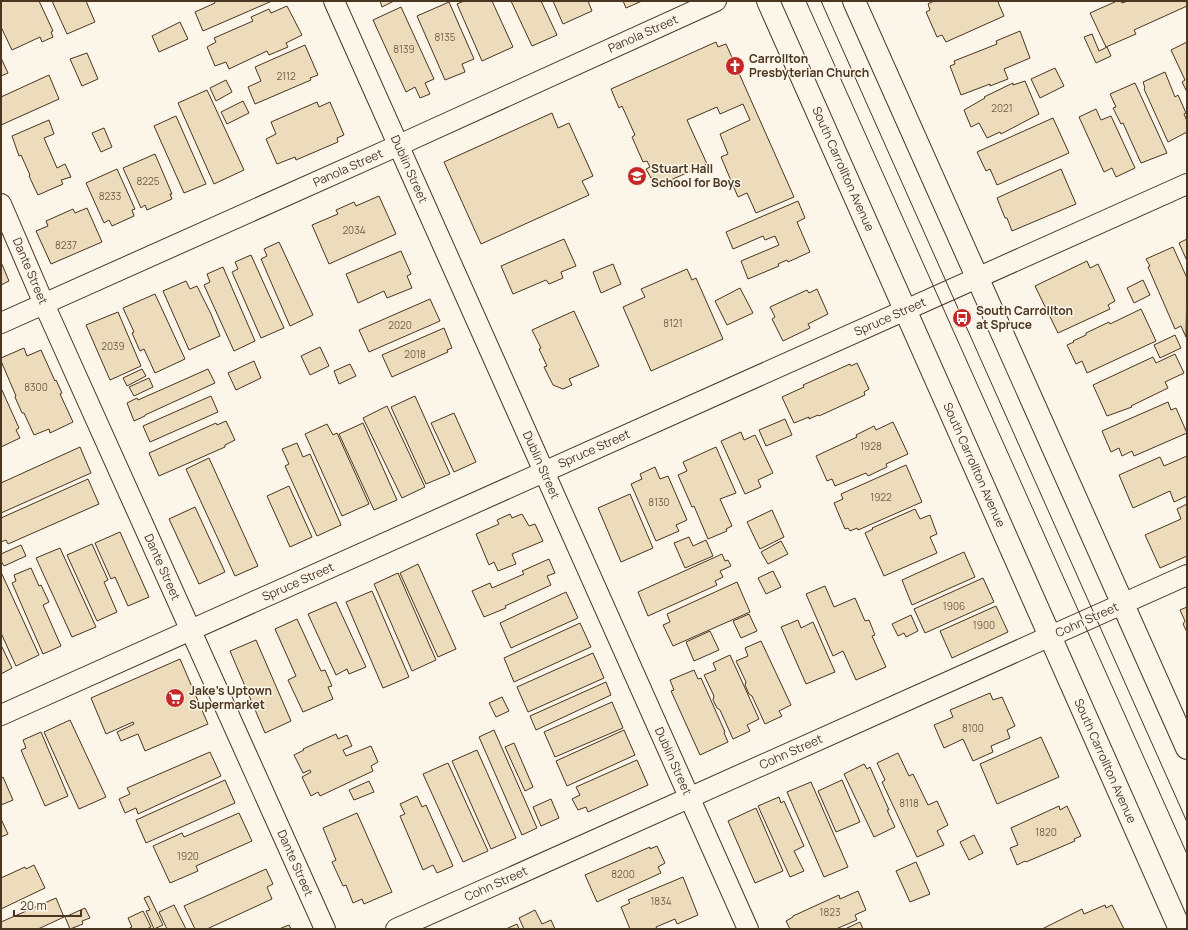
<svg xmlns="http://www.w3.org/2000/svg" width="1188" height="930" font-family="Manrope,sans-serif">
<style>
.building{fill:#ecdcbc;stroke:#4a3520}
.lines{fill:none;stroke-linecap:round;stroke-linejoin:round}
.minor-casing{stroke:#4a3520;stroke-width:22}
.secondary-casing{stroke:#4a3520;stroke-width:24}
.minor{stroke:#fbf6e9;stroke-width:20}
.secondary{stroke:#fbf6e9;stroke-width:22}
.tram{stroke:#4a3520;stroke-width:1}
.labels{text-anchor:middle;stroke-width:3;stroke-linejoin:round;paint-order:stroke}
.number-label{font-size:10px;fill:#725f47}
.street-label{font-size:12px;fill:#4a3520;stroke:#fbf6e9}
.poi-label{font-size:12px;font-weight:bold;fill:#4a3520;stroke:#fbf6e9;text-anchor:start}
</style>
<rect width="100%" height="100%" fill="#fbf6e9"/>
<!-- building -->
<g class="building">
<polygon points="1,1 39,1 53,31 51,32 53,37 42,42 40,37 12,50 1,27"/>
<polygon points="52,1 86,1 95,22 67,34"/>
<polygon points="214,1 272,1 203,31 195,12 215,3"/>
<polygon points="380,1 394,1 382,7"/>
<polygon points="464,1 492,1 513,47 482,61 457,4"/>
<polygon points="511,1 541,1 557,35 532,46"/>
<polygon points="553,1 588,1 592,11 563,24"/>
<polygon points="623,1 642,1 626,8"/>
<polygon points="934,1 999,1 998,2 1004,16 946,42 942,35 937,37 926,12 930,10 928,4"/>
<polygon points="1117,1 1121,1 1122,3 1128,1 1187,1 1187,6 1134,30 1136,34 1106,47 1090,13"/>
<polygon points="449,2 474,59 462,64 465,72 445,80 417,16"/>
<polygon points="287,6 302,35 286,43 288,47 269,55 267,51 229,69 226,62 215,66 207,47 216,42 214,38 253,21 251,17 269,9 271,13"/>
<polygon points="401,7 434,79 425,83 430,94 420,98 415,87 406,92 373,20"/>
<polygon points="180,22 188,39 159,52 152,36"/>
<polygon points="1020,31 1030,58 1004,69 1008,79 990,86 990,84 961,95 950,66 955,64 954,61 997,44 996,41"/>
<polygon points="1092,34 1099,51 1107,47 1111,56 1096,63 1084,37"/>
<polygon points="716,42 718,47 726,44 794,197 756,213 747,193 738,197 721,157 728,154 720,134 750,120 743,104 720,114 717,107 687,120 707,164 657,186 654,177 651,178 646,169 650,167 647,161 643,162 632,137 635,135 622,106 619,108 611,89"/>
<polygon points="1187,42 1187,92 1182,82 1185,80 1171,50"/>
<polygon points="305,45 318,75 310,78 311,80 255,104 248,87 261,81 255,67"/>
<polygon points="87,53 98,79 82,86 70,59"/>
<polygon points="1,58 8,73 1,76"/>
<polygon points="1055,68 1064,86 1040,98 1031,79"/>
<polygon points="1165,72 1175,97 1178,95 1186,113 1184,114 1187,121 1187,132 1168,142 1144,89 1145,88 1143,82"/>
<polygon points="49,75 59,99 1,125 1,97"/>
<polygon points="226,80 232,92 216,101 210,88"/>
<polygon points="1025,81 1039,114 1001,134 1000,132 987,138 979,123 971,127 964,110 985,98 984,97 1013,83 1013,85"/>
<polygon points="1135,83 1167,153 1141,163 1123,123 1121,124 1113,108 1116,107 1110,94"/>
<polygon points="207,90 244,170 214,184 178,103"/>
<polygon points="243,101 249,113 227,124 221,112"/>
<polygon points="317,102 319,107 330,102 344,135 337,138 338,142 296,160 295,157 277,164 266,139 276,134 271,122"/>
<polygon points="1096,109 1101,120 1111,116 1135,168 1116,177 1112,168 1104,172 1079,117"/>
<polygon points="552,113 558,128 569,123 593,176 582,181 589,195 481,244 444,162"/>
<polygon points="176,116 206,184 184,193 154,126"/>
<polygon points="1053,118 1069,153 997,185 990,169 986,171 977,152"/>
<polygon points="49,120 54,134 44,138 57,168 65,164 71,177 61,180 63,184 38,195 29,176 30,175 21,155 19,156 12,136"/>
<polygon points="104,128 112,147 101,152 92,133"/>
<polygon points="155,154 172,194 170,194 172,199 147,210 145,205 141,208 123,168"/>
<polygon points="117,169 135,209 132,210 134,216 112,226 109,220 104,223 86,183"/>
<polygon points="1061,169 1076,204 1012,231 1007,218 1005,218 997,198"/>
<polygon points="379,196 396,234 329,264 312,225 338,214 336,210 354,202 356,206"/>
<polygon points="798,201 805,218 797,222 810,252 788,262 787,260 778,264 779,266 748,279 741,261 779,245 775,236 765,240 763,236 733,249 726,232"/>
<polygon points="87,208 102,242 51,264 36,231 48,226 46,221 73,209 75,213"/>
<polygon points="564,239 576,266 561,272 563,278 549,284 546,280 513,294 501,266"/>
<polygon points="1187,239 1187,261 1179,243"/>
<polygon points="279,242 313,315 290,326 261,259 267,256 264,249"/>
<polygon points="1173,247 1187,278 1186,337 1181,326 1175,329 1148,267 1150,266 1146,259"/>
<polygon points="401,251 411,274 407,276 412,288 387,298 384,291 358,303 346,274"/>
<polygon points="251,255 284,328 261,338 232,272 238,269 235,262"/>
<polygon points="1087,261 1090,268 1098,264 1115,301 1108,305 1110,309 1058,333 1035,286"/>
<polygon points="1,262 9,281 1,285"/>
<polygon points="613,264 621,284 601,293 593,272"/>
<polygon points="223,267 255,341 234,351 204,285 210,282 207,274"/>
<polygon points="687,269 692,280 696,278 723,339 651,371 623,307 645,297 641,289"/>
<polygon points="1143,280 1150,295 1134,303 1127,288"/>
<polygon points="186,281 190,289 197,286 211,314 220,336 189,350 163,291"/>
<polygon points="740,288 753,313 727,325 715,301"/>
<polygon points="817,289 828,314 808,324 810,328 783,341 772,319 775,317 770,307 807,290 809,293"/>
<polygon points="155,294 185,359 155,373 144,349 140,351 132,333 134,332 123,308"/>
<polygon points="430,299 440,321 369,352 359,330"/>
<polygon points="1141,309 1156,341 1087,373 1082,361 1076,364 1067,345 1074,342 1073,341 1086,335 1086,333 1109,322 1110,324"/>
<polygon points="574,311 599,366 569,379 572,385 563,389 553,385 544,367 547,366 539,349 541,348 532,330"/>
<polygon points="118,312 141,366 110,380 86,325"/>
<polygon points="444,328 452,348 447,350 448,352 392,377 382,355"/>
<polygon points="1175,335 1181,348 1160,358 1154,345"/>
<polygon points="320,347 329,366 310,375 301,356"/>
<polygon points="24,348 27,356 41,350 55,381 56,380 62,393 60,394 73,422 50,433 49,429 34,435 24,413 22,413 15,397 16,396 1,361 1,358"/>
<polygon points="1175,354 1184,373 1165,382 1168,388 1131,406 1132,407 1107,416 1093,385 1153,357 1156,363"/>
<polygon points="254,361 261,378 236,390 228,373"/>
<polygon points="857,363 869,389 864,392 865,395 819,416 818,415 809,419 809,417 794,423 782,397 804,387 803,385 850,364 851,366"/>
<polygon points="350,364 356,376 339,384 334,371"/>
<polygon points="142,369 146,376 127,386 123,378"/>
<polygon points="208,369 215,383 145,415 145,416 134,421 127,403 137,398 138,400"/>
<polygon points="149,378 153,387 134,396 129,387"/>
<polygon points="1,388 19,428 16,430 20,438 1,447"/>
<polygon points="211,396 218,412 150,442 143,426"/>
<polygon points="415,396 450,474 426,484 391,407"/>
<polygon points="1168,402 1171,410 1176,408 1187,433 1134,456 1132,451 1122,456 1119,448 1111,452 1102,431"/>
<polygon points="387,406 425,487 402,498 363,418"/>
<polygon points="454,413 476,462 454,472 431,423"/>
<polygon points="785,419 792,435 766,446 759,430"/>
<polygon points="226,421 235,440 225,445 225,447 159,476 149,453 216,423 217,425"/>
<polygon points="893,422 908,454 886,464 887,467 868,476 866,473 835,486 832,479 827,481 816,456 857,437 856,435 874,426 876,430"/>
<polygon points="363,423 397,500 374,510 339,434"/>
<polygon points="327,424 333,435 337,433 369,504 342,516 305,434"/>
<polygon points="741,432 744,440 755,435 773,473 758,480 761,487 745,494 721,441"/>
<polygon points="297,443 303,457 310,454 341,525 317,536 285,466 289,464 282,449"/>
<polygon points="80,447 91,473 1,513 1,483"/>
<polygon points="716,447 736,493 720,499 732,526 726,529 727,531 708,539 694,506 692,507 678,475 687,471 683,462"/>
<polygon points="1187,456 1187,496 1174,502 1170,491 1133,508 1119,475 1160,457 1164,466"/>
<polygon points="209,458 258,566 235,576 186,469"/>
<polygon points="906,465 922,502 858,530 857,528 850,531 848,528 845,529 834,503 843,499 841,494"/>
<polygon points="655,467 660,479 668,476 687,520 676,525 679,531 656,541 631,484 642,479 640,474"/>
<polygon points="88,479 99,504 8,544 6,540 1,542 1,518"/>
<polygon points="289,486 312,537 290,547 267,496"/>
<polygon points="630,494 653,548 621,562 598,508"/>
<polygon points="1187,504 1187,556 1160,568 1145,535 1181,519 1177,509"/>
<polygon points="195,507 225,572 199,584 169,519"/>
<polygon points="915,509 920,519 930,515 937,534 930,537 937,553 884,576 865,533 873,529 872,528"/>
<polygon points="772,510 784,537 760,549 747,522"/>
<polygon points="510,514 512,518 522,514 529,526 535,524 543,541 512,554 516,564 498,571 494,562 489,565 476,534 499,524 497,520"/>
<polygon points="120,532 149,597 128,606 115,577 111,579 95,543"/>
<polygon points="689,537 693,546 706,540 713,556 685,568 674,543"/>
<polygon points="781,541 788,554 768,564 761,552"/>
<polygon points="92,544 108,580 104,582 117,612 97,621 67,555"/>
<polygon points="21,545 26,556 4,566 1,561 1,554"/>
<polygon points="60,548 96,627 72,637 36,558"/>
<polygon points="964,552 975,577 912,605 902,580"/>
<polygon points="722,554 725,561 728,560 731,566 720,571 723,577 715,581 717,585 648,616 638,592"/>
<polygon points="549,559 555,573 547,576 551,585 505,606 506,608 484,617 472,591 490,583 492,588 524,574 522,571"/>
<polygon points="418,564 456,649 438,657 400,573"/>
<polygon points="31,568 39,586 41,585 49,602 43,605 61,646 43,654 12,583 16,581 14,575"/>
<polygon points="773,571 781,587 766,594 758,578"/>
<polygon points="1,572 39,655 16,666 1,633"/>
<polygon points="398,573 436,660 412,671 374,584"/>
<polygon points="983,578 994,602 925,633 914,609"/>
<polygon points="737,582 750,612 673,646 663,625 670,622 667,614"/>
<polygon points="825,586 834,607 855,598 865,621 869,620 875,635 872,636 886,667 856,680 843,651 833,656 806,594"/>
<polygon points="372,591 409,677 383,688 346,602"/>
<polygon points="566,592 578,618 511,648 500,623"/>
<polygon points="336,602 366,667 349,674 347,669 336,675 308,614"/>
<polygon points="996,606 1008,632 952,658 940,631"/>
<polygon points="1187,607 1187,632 1183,624 1185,621 1180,610"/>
<polygon points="749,614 757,631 741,638 733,621"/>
<polygon points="911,615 918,631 906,637 904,633 898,636 892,624"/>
<polygon points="297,619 321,671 325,670 332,686 328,687 333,699 303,712 288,680 296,676 275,629"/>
<polygon points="798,620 801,628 813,622 835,672 806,684 781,627"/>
<polygon points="580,623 591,647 514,682 504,658"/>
<polygon points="710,631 719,650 694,661 686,642"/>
<polygon points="256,640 291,721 265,733 230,651"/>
<polygon points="761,641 791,705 779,711 782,716 765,724 752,696 749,694 745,685 746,682 736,661 748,656 745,648"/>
<polygon points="1,645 12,668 1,674"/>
<polygon points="593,653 604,678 528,712 517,687"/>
<polygon points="730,655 759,719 747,725 750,731 733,739 720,710 717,708 713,700 714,696 704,675 716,670 713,663"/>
<polygon points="180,659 208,724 145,751 138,734 121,741 117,732 134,724 133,722 106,734 91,698"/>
<polygon points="694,670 698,679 701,678 725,732 724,733 728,742 700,755 671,691 674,690 670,680"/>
<polygon points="606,682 611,695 536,730 530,716"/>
<polygon points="990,693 993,700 1002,697 1015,726 1007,730 1010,738 991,746 993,752 973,761 963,739 944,748 934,725 953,717 950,710"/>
<polygon points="502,697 509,711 496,717 489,703"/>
<polygon points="612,702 623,728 555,757 544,732"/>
<polygon points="70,720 106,797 79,809 44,732"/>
<polygon points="494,730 537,828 522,835 479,737"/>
<polygon points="624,730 635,755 567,786 556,761"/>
<polygon points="41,732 68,796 45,806 21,750 26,748 23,740"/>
<polygon points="336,734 338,739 347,735 352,746 343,750 346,756 371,746 378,762 371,766 373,771 320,796 318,792 311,796 302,777 311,772 310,770 303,773 294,755 304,750 303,749"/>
<polygon points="1041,737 1059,777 997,804 980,764"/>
<polygon points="514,743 533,787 525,791 505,747"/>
<polygon points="477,750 516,838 491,849 452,761"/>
<polygon points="210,752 221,776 138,814 136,808 125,813 119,799 130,794 127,788"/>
<polygon points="898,753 909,776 913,774 928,805 937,801 948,825 937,831 944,845 917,857 882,782 885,780 877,763"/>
<polygon points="637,760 648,785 588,812 586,807 578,810 572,799 580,795 576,787"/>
<polygon points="448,763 488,851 463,862 423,774"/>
<polygon points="864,764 867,769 870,767 889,810 887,810 895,827 874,837 844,774"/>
<polygon points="3,777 13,800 1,805 1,778"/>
<polygon points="225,780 235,803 146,843 136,820"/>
<polygon points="842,780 860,822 836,832 818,791"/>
<polygon points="369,781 374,792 354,800 349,790"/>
<polygon points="811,782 848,867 824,877 787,792"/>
<polygon points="417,796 422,807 426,805 453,866 437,873 433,865 423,870 400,816 405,814 400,804"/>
<polygon points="779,797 781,803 784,801 804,846 794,851 804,871 790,877 758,806"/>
<polygon points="551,799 559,818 541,826 533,807"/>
<polygon points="1059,806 1060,810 1067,806 1081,836 1074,839 1075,841 1026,862 1025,861 1017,865 1010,848 1018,845 1011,828"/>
<polygon points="756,808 783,871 755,883 728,821"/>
<polygon points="239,813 252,841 196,866 198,871 170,883 153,846 182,833 184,837"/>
<polygon points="357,813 392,892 364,904 362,899 353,903 346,885 343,886 332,862 336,860 323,828"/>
<polygon points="1,819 8,834 1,837"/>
<polygon points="974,835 983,853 969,860 960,842"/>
<polygon points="657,846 665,863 658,867 661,873 597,902 585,875 650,847 650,849"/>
<polygon points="916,862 930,894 910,902 896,871"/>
<polygon points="34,865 45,888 1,909 1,878 25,867 26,869"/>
<polygon points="266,869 273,884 267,887 272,899 207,929 195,929 184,906"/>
<polygon points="683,877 698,915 677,924 675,919 656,927 657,929 630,929 621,907 630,903 628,900"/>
<polygon points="858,891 866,910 855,915 857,920 836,929 790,929 786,921 793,917 793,916 839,895 840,899"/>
<polygon points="149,896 163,925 154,929 146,911 150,910 144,898"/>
<polygon points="56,898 64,917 38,929 1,929 1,922"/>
<polygon points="174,905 186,929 167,929 159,912"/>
<polygon points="1105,905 1106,908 1112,905 1124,929 1042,929 1082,909 1084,914"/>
<polygon points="85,908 90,918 82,921 83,924 70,929 65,917"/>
<polygon points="535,910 542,924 551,920 555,929 524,929 519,918"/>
<polygon points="143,911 151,927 147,929 128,929 132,927 128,918"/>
<polygon points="860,922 863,929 845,929"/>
<polygon points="517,924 519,929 506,929"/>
<polygon points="289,925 291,929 279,929"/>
</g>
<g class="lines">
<defs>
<g id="minor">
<polyline points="334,1 748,929"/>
<polyline points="1,204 44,304 325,929"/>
<polyline points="1,323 399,145 716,1"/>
<polyline points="1,715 1187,184"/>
<polyline points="396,929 1187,575"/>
</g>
<g id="secondary">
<polyline points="768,1 1180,929"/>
<polyline points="854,1 1187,748"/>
</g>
</defs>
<!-- minor casing -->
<use href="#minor" class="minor-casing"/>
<!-- secondary casing -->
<use href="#secondary" class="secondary-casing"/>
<!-- minor -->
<use href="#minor" class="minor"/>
<!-- secondary -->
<use href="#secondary" class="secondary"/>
<!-- tram -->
<g class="tram">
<polyline points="806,1 1187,854"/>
<polyline points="821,1 1187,822"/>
</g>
</g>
<!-- icons -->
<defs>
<symbol id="church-disc" viewBox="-11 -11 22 22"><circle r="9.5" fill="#c62828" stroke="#fbf6e9"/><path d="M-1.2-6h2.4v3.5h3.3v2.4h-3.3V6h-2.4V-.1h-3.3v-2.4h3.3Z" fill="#fff"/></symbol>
<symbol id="school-disc" viewBox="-11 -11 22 22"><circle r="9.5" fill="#c62828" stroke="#fbf6e9"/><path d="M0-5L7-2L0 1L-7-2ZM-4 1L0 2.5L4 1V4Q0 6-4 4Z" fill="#fff"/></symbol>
<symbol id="bus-disc" viewBox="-11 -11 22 22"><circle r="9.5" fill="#c62828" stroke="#fbf6e9"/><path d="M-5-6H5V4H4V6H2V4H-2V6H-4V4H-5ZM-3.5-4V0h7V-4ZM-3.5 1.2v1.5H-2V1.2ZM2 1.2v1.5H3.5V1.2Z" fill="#fff"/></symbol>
<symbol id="supermarket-disc" viewBox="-11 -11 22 22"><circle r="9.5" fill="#c62828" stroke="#fbf6e9"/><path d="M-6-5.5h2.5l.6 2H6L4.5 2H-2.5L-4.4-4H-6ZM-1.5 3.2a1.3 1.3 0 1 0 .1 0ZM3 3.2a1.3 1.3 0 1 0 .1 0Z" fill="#fff"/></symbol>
</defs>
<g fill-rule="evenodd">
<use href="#church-disc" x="724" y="55" width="22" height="22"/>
<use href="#school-disc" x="626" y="165" width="22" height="22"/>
<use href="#bus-disc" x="951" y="307" width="22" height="22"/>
<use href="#supermarket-disc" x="164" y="687" width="22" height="22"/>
</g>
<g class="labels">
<!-- number labels -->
<g class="number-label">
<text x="445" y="41">8135</text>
<text x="404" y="53">8139</text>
<text x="286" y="80">2112</text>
<text x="1002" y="112">2021</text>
<text x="148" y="185">8225</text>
<text x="110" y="200">8233</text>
<text x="354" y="234">2034</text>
<text x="66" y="249">8237</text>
<text x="673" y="327">8121</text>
<text x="400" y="329">2020</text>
<text x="113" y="350">2039</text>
<text x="415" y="358">2018</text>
<text x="36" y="391">8300</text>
<text x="871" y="450">1928</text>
<text x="881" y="501">1922</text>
<text x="659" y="506">8130</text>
<text x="954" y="610">1906</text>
<text x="984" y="629">1900</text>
<text x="973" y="732">8100</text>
<text x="909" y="807">8118</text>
<text x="1046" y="836">1820</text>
<text x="188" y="860">1920</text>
<text x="623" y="878">8200</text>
<text x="661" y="905">1834</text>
<text x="830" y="916">1823</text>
</g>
<!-- street labels -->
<g class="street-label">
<text transform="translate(643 34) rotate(-24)" y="4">Panola Street</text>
<text transform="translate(348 168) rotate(-24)" y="4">Panola Street</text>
<text transform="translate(409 169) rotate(66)" y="4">Dublin Street</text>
<text transform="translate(843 169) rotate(66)" y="4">South Carrollton Avenue</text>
<text transform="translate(30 271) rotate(67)" y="4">Dante Street</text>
<text transform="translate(890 317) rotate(-24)" y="4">Spruce Street</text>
<text transform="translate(594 449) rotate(-24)" y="4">Spruce Street</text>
<text transform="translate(541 465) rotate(66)" y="4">Dublin Street</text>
<text transform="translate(974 465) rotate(66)" y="4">South Carrollton Avenue</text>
<text transform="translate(162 567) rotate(66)" y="4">Dante Street</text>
<text transform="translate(298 582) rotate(-24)" y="4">Spruce Street</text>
<text transform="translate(1087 620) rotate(-24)" y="4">Cohn Street</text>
<text transform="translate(791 752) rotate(-24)" y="4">Cohn Street</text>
<text transform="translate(673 761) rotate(66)" y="4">Dublin Street</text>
<text transform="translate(1105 761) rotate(66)" y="4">South Carrollton Avenue</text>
<text transform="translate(295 863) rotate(66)" y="4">Dante Street</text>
<text transform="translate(496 884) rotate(-24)" y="4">Cohn Street</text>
</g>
<!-- poi labels -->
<g class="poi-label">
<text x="749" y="63">Carrollton<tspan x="749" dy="14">Presbyterian Church</tspan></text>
<text x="651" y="173">Stuart Hall<tspan x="651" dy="14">School for Boys</tspan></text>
<text x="976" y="315">South Carrollton<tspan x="976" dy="14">at Spruce</tspan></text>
<text x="189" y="695">Jake's Uptown<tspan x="189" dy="14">Supermarket</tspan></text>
</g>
</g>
<!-- border -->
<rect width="1188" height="930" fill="none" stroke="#4a3520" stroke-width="4"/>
<!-- scale -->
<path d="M14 910v6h67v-6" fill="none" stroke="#4a3520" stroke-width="2"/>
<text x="20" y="910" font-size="12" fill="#4a3520" stroke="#fbf6e9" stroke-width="3" paint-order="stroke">20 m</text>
</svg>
